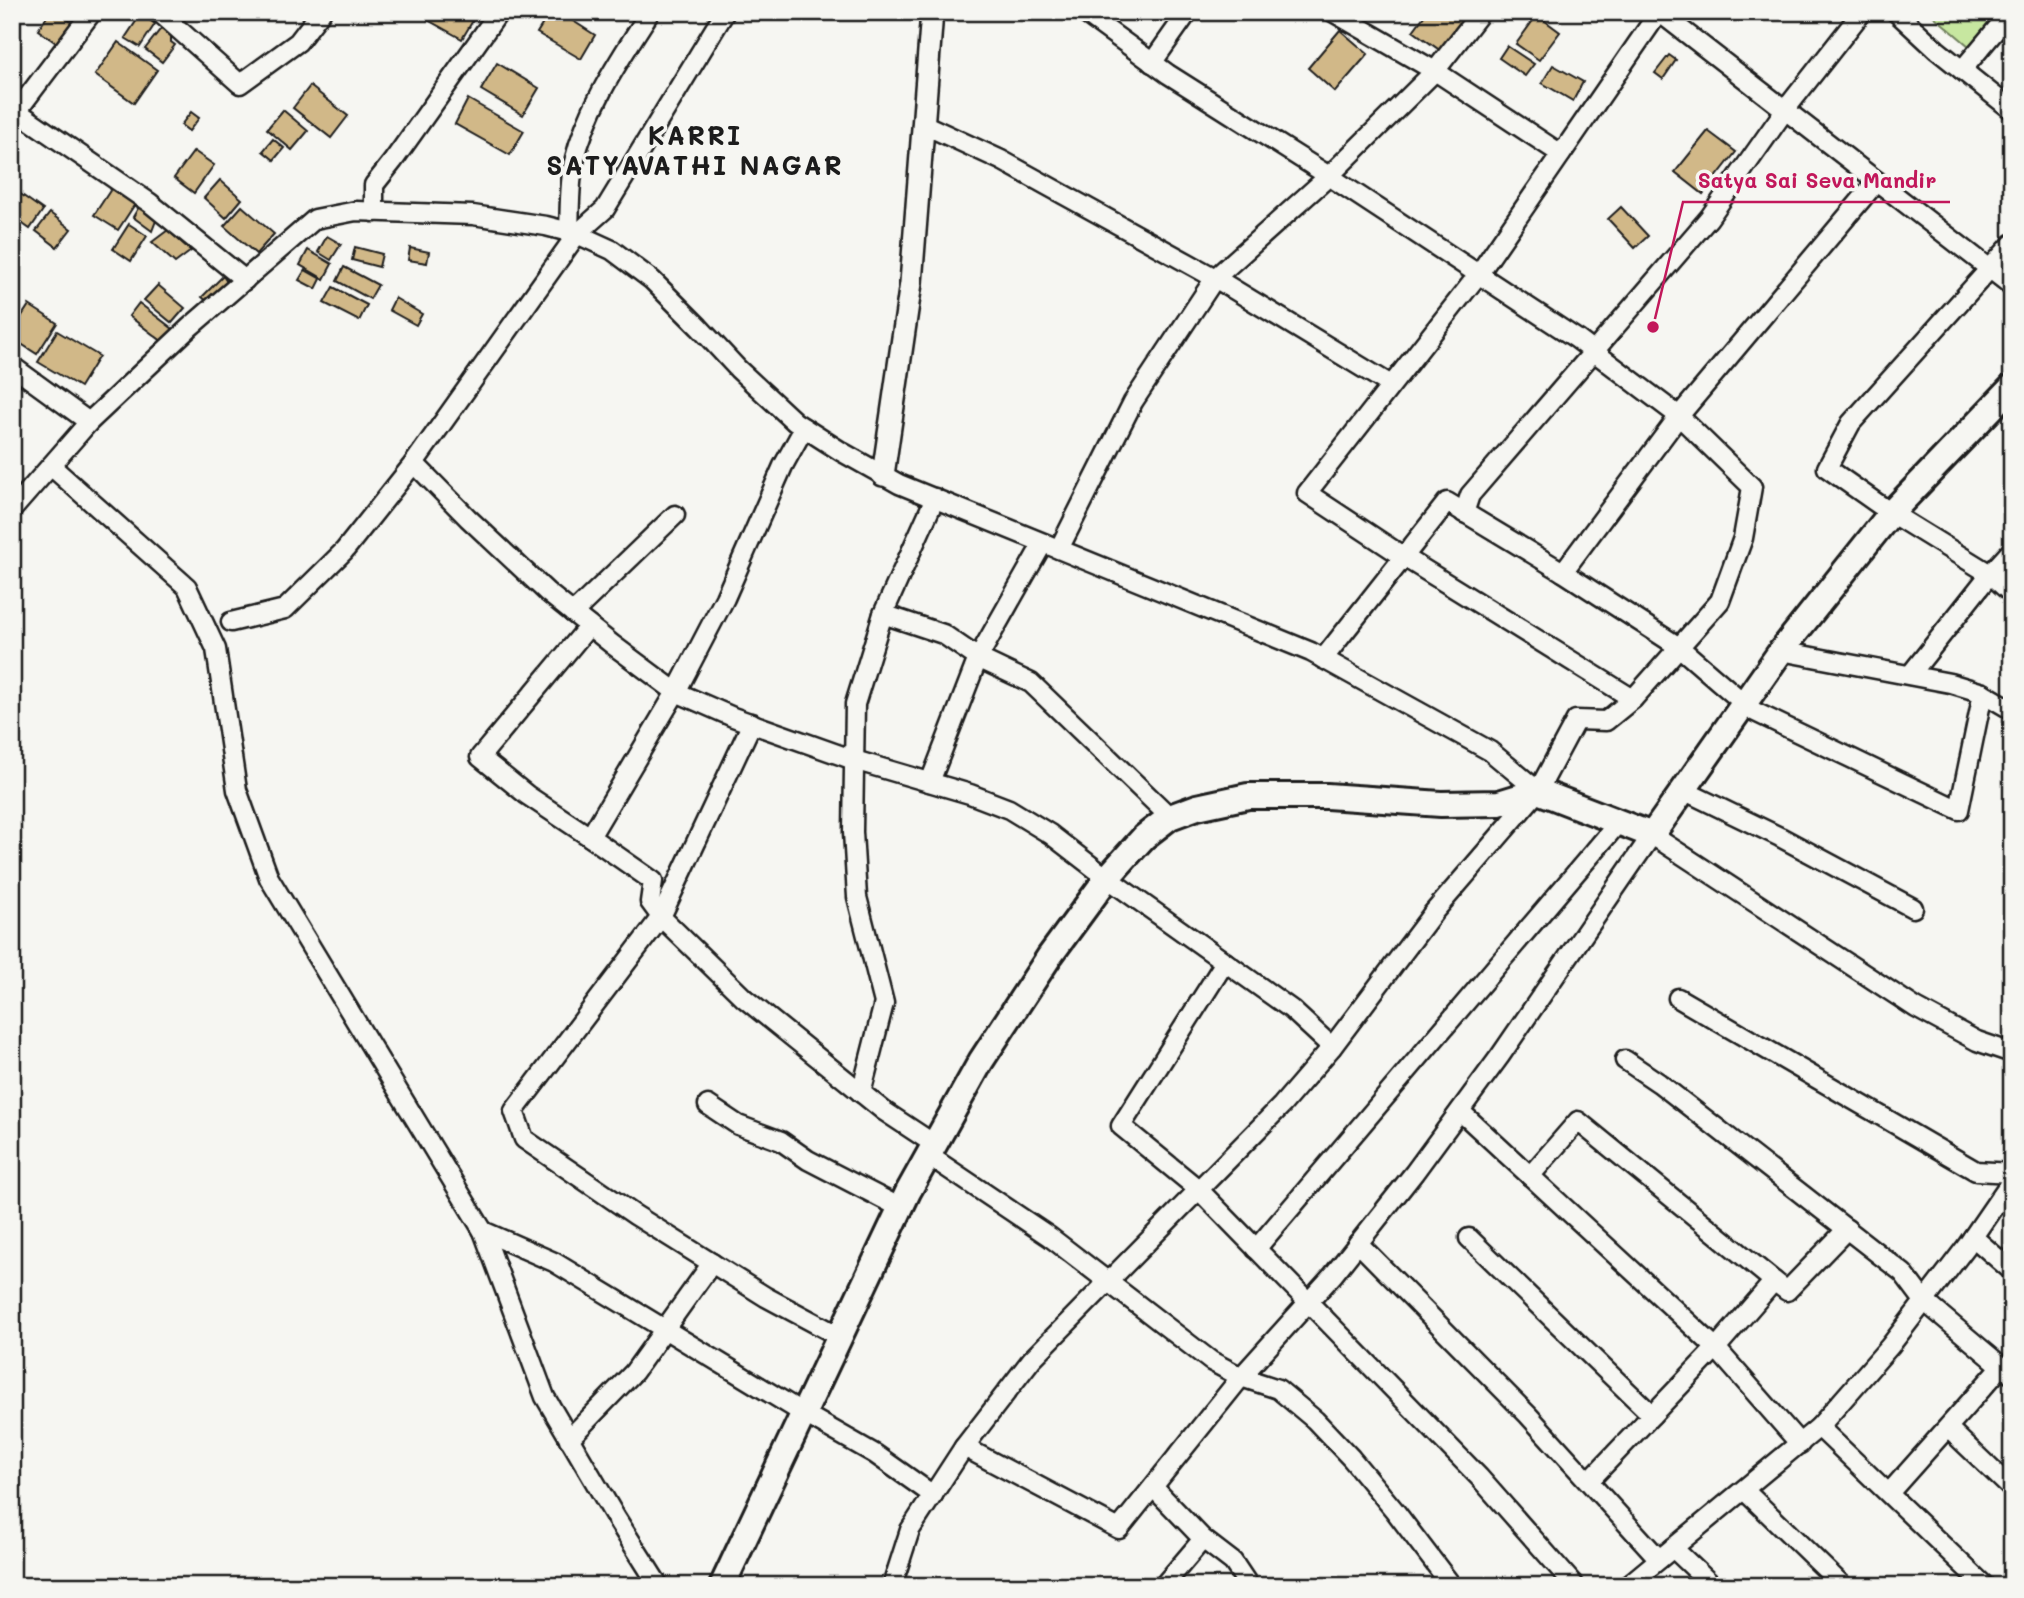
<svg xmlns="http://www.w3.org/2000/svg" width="2024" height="1598" font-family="Mali,sans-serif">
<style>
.green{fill:#c7e7a0;stroke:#72825e;stroke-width:2}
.building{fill:#d1b888;stroke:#1c1c1c;stroke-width:2}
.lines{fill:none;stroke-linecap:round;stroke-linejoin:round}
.minor-casing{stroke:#1c1c1c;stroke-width:23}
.tertiary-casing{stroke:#1c1c1c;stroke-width:26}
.secondary-casing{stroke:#1c1c1c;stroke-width:30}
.minor{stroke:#f6f6f2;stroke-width:18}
.tertiary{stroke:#f6f6f2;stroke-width:21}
.secondary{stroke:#f6f6f2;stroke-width:24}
.labels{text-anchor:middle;stroke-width:7;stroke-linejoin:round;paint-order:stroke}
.district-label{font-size:26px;font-weight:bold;letter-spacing:2px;fill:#1c1c1c;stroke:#f6f6f2}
.leader{fill:none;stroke:#c2185b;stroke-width:2.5}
.callout-dot{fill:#c2185b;stroke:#f6f6f2;stroke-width:2.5}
.callout-label{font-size:21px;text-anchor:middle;font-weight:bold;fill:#c2185b;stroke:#f6f6f2;stroke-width:7;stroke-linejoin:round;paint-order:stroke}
</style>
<rect width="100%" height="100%" fill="#f6f6f2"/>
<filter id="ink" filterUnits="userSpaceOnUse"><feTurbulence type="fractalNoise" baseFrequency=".0143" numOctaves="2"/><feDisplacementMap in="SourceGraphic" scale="14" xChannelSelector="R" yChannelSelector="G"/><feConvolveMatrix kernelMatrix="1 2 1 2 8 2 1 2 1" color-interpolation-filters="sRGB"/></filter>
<g filter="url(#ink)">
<!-- green -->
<polygon class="green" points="1929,12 1998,12 1969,46"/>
<!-- building -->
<g class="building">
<polygon points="50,12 58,12 74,24 59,45 38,30"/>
<polygon points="432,12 478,12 462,39 428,20"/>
<polygon points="550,12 559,12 595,35 581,59 537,33"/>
<polygon points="1427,12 1469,12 1469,13 1441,51 1413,31"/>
<polygon points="141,14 155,24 140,47 125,38"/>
<polygon points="1537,15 1560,32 1539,60 1516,44"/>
<polygon points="163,26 171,32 171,42 175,45 162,62 145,49"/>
<polygon points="1340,30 1368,54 1335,92 1308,68"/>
<polygon points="118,42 157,70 134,103 95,75"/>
<polygon points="1507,46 1534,64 1525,76 1499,58"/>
<polygon points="1669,55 1676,60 1663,79 1655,73"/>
<polygon points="497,63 539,88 523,115 481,90"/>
<polygon points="1553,65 1583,82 1573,101 1542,83"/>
<polygon points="310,86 348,116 331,138 293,108"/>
<polygon points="468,99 524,131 510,155 455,124"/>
<polygon points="283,110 308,131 292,150 267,129"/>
<polygon points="191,112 199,118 189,131 181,125"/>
<polygon points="1708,131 1736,152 1703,194 1675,172"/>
<polygon points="273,139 284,148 274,160 263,151"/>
<polygon points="194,151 214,165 194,193 174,178"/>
<polygon points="220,180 242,199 226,218 204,198"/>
<polygon points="12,188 43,210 30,229 20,222 17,226 12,223"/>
<polygon points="111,189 135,204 118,230 94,215"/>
<polygon points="141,203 157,218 152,231 133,217"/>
<polygon points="242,206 274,234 256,254 224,226"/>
<polygon points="1621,207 1648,236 1635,248 1608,219"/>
<polygon points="50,213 71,229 57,247 36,231"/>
<polygon points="129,224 147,236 131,261 113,249"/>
<polygon points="168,230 191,251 175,263 152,242"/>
<polygon points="327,236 341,244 331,260 318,252"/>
<polygon points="355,247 382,254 379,267 352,260"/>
<polygon points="410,248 429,252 427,263 408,260"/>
<polygon points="308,250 332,264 324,279 300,265"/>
<polygon points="344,267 378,285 370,299 337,281"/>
<polygon points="305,270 321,279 316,289 299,280"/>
<polygon points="223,276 229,285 210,304 202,297"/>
<polygon points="158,285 185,308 172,323 144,300"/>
<polygon points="333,287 367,305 359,321 324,303"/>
<polygon points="395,298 422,314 416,325 389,310"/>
<polygon points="139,303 173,329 163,342 129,316"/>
<polygon points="29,305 57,323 37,354 12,338 12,331"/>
<polygon points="57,331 99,356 80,387 38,362"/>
</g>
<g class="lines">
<defs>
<g id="minor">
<polyline points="159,12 240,84 298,42 321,12"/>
<polyline points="1333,12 1435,71 1561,154"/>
<polyline points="1659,12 2012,286"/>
<polyline points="1896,12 1937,50 2012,110"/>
<polyline points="1152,63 1188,12"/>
<polyline points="1962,70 2011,12"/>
<polyline points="12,108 150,203 245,280"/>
<polyline points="17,111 92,12"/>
<polyline points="923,124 1001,160 1215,278 1329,176 1435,71 1481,12"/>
<polyline points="374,212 374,185 393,161 499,12"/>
<path d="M569 232C570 209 569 184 574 162 587 107 620 59 650 12"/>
<polyline points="2012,244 1851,423 1827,468 1891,513 1990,574 2012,594"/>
<polyline points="12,366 89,422"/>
<polyline points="804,428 783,466 725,598 676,692 590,837 653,881 650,902 661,917 744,998 884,1111 934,1144"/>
<polyline points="414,463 468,518 547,592 613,645 676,692 733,717 854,760 970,794 1009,809 1050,834 1107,878 1291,1009 1332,1047"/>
<polyline points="51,466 187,587 216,649 237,790 269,878 483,1231 545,1397 616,1518 659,1586"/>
<polyline points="12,510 89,422 190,327 315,219 356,211 473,215 546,226 577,234 612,250 652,280 699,327 738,369 795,422 842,452 899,484 1311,652 1490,751 1538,791"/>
<polyline points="1464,513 1470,495 1709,218 1785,110 1862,12"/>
<polyline points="1059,549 1133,402 1215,278 1391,385"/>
<polyline points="1563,572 1679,416 1877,181"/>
<polyline points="573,613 675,515"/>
<polyline points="883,614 943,634 978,658 1031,683 1170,817"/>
<polyline points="231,622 285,609 344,551 414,463 577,234 605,209 725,12"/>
<polyline points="589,626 480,757 527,795 590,837"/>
<polyline points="1781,651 1950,683 1983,693 2012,710"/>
<polyline points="1323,659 1447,502 1563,572 1679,647 1753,711 1959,810 1983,693"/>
<polyline points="1910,675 1990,574 2012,550"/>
<polyline points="1633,699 1404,557 1307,493 1478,275 1659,12"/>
<polyline points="752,723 661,917 514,1111 524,1139 635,1215 766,1297 839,1336"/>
<polyline points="930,782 978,658 1043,543"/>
<polyline points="1683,790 1780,837 1913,908"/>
<polyline points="1225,962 1121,1126 1198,1189 1479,1477 1575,1586"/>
<polyline points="1678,998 1976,1171 2012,1173"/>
<polyline points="1625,1060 1659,1083 1903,1273 1924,1301 2012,1375"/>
<polyline points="861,1093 884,1003 857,897 853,832 855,704 883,614 935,498"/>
<polyline points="708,1105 738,1125 781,1141 808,1160 901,1208"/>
<polyline points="1460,1111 1716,1348 1800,1444"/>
<polyline points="928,1155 1050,1237 1211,1361 1241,1377 1278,1389 1315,1420 1351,1458 1395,1511 1452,1586"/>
<polyline points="1530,1176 1578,1121 1774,1281 1716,1348 1589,1481"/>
<polyline points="483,1231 554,1262 803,1413 875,1454 933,1495"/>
<polyline points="1973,1237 2012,1271"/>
<polyline points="1469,1238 1652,1415"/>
<polyline points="1358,1243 1528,1415 1659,1559"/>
<polyline points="1256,1249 1619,822"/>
<polyline points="1774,1281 1787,1291 1847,1229"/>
<polyline points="1819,1427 1985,1586"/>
<polyline points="1948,1428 2012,1489"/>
<polyline points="569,1439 634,1372 712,1263"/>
<polyline points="964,1447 1119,1529 1241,1377 1333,1275 1414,1173 1500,1056 1652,835 1916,1008 1977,1041 2012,1053"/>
<polyline points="1153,1487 1203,1539 1233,1562 1249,1586"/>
<polyline points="1744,1490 1843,1586"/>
<polyline points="1889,1493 2002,1366"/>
<polyline points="1673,1548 1713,1586"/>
<polyline points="892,1586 910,1530 964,1447 1032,1359 1282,1105 1332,1047 1433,913 1538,791 1576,720 1606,721 1633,699 1720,601 1743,538 1752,487 1679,416 1577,339 1329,176 1168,74 1083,12"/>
<polyline points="1163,1586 1203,1539"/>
<polyline points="1627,1586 1819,1427 1890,1346 1966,1247 2012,1180"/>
</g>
<polyline id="tertiary" points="883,475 911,283 932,12"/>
<polyline id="secondary" points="722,1586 908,1192 981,1061 1049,957 1107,878 1144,837 1170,817 1197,807 1248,796 1327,796 1441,804 1499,803 1538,791 1652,835 1781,651 1891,513 2012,387"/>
</defs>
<!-- minor casing -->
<use href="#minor" class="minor-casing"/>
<!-- tertiary casing -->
<use href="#tertiary" class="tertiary-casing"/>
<!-- secondary casing -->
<use href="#secondary" class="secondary-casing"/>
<!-- minor -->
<use href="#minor" class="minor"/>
<!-- tertiary -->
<use href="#tertiary" class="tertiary"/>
<!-- secondary -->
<use href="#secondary" class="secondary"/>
</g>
</g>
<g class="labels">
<!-- district labels -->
<g class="district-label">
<text x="695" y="145">KARRI<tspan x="695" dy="30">SATYAVATHI NAGAR</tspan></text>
</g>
</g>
<!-- callouts -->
<path class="leader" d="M1653 327L1683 202H1950"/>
<circle class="callout-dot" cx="1653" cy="327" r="7"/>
<g class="callout-label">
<text x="1817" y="188">Satya Sai Seva Mandir</text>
</g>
<!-- margin -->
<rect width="2024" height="1598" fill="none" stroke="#f6f6f2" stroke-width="42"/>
<rect x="21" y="21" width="1982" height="1556" fill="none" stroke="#1c1c1c" stroke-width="2.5" filter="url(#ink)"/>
</svg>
